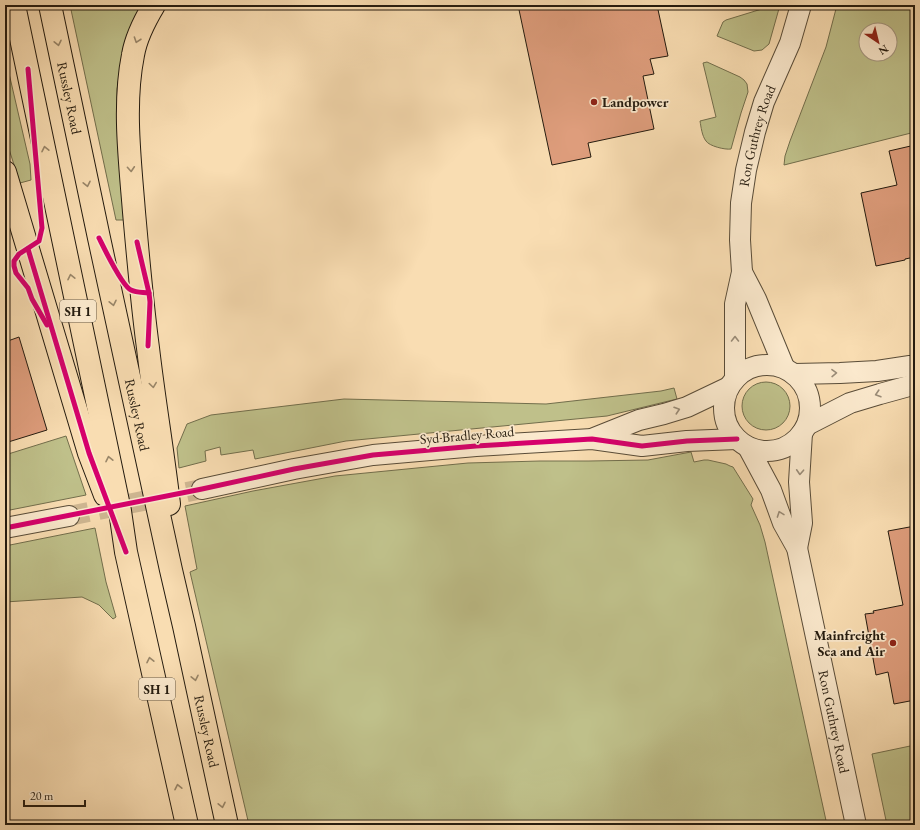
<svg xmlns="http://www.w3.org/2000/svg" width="920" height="830" font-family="'EB Garamond',serif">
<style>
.green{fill:#bfc08a;stroke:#726e4c;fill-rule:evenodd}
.building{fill:#de9d7c;stroke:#241b0f}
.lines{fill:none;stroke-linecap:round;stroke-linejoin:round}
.minor-tunnel{stroke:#ceb691;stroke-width:20;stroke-dasharray:20 10;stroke-linecap:butt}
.minor-casing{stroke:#594c38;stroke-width:22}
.trunk-casing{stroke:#241b0f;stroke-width:24}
.minor{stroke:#fbe9cd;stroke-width:20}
.trunk{stroke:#f9ddb2;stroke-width:22}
.cycleway-casing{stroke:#fbe9cd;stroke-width:8}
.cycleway{stroke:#d6006c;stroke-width:5}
.oneway{stroke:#998669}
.oneway2{stroke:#9a8c78}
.poi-dot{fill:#8f2418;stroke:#fbe9cd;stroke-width:1.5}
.labels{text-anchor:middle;stroke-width:3.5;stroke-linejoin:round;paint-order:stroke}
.shield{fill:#fbe9cd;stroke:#645948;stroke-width:1}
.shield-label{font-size:13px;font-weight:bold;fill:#241b0f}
.street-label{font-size:14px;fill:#241b0f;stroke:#fbe9cd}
.poi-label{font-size:14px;font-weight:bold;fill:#241b0f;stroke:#fbe9cd;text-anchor:start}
</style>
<rect width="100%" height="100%" fill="#f9ddb2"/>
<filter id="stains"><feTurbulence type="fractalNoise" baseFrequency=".005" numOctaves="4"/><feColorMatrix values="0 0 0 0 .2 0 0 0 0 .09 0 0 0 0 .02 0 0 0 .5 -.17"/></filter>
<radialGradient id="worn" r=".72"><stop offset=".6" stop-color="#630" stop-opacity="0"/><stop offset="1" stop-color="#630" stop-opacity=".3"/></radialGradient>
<!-- green -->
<g class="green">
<polygon points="70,5 142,5 127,35 117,89 118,146 126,220 116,220"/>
<polygon points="765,5 780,5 769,44 762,50 754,51 717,36 723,22 726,20 765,8"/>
<path d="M837 5H915V132L784 165 785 156 790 141 826 47ZM866 30H890V54H866Z"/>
<polygon points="5,56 30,164 31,180 20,183 5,137"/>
<path d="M707 62 740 77 744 80 747 84 748 92 741 113 731 149C725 150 709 146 706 141 702 136 701 127 700 121L716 117 703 63Z"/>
<circle cx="766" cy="406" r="24"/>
<polygon points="674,388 677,399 607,416 346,441 255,459 253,450 221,455 220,447 205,451 206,461 179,468 177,448 187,424 211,415 344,399 546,404 661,391"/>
<polygon points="66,436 86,495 5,511 5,455"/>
<polygon points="691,452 694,462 704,460 708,460 726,464 730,466 733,467 753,499 751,505 760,525 765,542 827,825 249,825 190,572 197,569 185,506 253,491 335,476 468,463 540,461 589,461 648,460"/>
<polygon points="95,528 106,582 116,617 113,619 99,605 82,597 5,602 5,546"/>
<polygon points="915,745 915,825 887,825 872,754"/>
</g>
<!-- building -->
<g class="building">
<polygon points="518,5 657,5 668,56 650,59 654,74 643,76 654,129 588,143 591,157 552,165"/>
<polygon points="915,145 915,257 905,259 905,260 876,266 861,193 897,185 889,151"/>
<polygon points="19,337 47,430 5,443 5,342"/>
<polygon points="915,526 915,700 894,704 888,672 876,675 865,614 874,613 873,611 903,605 888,531"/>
</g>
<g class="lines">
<!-- minor-tunnel -->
<polyline class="minor-tunnel" points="69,516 202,489"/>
<defs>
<g id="minor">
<polyline points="742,272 756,299 784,367"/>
<circle cx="767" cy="408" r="43"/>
<polyline points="795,374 840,373 877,371 910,366 915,367"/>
<path id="s1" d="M735 378V304L742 272 740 240 741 203 746 170 755 132 764 102 790 43 801 5"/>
<polyline points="807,425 850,403 880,394 909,386 915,383"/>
<polyline points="594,438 639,420 664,414 687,407 729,387"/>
<path id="s2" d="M748 447 771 490 783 523 797 548 856 825"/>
<polyline points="202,489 294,469 373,455 476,446 592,439 642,446 687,441 737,439"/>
<polyline points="5,528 69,516"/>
<polyline points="797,548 802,523 799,482 802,433"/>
</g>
<g id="trunk">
<polyline points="14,5 120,511 126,552 187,825"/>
<path id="s3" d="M50 5 99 238 171 570 184 626 227 825"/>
<path d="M154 5C145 20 136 37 133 55 123 105 130 161 134 212 138 257 142 303 148 348 154 400 163 452 169 504"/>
<polyline points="5,172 89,453 105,495"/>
</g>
</defs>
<!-- minor casing -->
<use href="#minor" class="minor-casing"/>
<!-- trunk casing -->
<use href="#trunk" class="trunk-casing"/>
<!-- minor -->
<use href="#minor" class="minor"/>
<!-- trunk -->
<use href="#trunk" class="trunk"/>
<defs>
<g id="cycleway">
<polyline points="28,69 42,228 39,241 19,254 14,261 14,266 16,273 28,288 32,299 47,325"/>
<path d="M99 238C104 248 122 286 131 290 137 293 143 292 149 293"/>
<polyline points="137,242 149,293 150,302 148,346"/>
<polyline points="28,249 89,453 126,552"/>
<polyline points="5,528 202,489 294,469 373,455 476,446 592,439 642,446 687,441 737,439"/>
</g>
</defs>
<!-- cycleway casing -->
<use href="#cycleway" class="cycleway-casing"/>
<!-- cycleway -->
<use href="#cycleway" class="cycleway"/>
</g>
<!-- one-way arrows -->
<defs><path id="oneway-chevron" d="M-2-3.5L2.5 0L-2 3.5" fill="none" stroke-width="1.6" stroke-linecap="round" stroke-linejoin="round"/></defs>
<g class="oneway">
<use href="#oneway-chevron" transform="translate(137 40) rotate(109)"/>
<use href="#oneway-chevron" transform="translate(58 43) rotate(78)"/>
<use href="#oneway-chevron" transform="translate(45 149) rotate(-102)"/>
<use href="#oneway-chevron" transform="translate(131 169) rotate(86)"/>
<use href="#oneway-chevron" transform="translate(87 184) rotate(78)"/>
<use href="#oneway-chevron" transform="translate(71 277) rotate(-102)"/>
<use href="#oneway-chevron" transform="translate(113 303) rotate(78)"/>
<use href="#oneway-chevron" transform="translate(153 385) rotate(82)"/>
<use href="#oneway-chevron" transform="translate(109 459) rotate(-102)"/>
<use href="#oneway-chevron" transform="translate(150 660) rotate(-102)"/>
<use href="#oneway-chevron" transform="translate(195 678) rotate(78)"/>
<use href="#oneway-chevron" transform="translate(178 787) rotate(-102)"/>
<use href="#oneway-chevron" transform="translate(222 805) rotate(78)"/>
</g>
<g class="oneway2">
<use href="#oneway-chevron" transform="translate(735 339) rotate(-90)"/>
<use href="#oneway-chevron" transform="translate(834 373) rotate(-1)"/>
<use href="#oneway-chevron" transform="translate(878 394) rotate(163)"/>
<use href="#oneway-chevron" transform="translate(677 410) rotate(-18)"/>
<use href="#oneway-chevron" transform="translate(800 472) rotate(93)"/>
<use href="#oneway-chevron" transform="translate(780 514) rotate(-110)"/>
</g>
<!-- markers -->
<g class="poi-dot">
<circle cx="594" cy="102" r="4"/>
<circle cx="893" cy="643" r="4"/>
</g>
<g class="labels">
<!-- shield labels -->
<g class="shield">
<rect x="60" y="300" width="36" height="22" rx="3"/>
<rect x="139" y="678" width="36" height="22" rx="3"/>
</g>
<g class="shield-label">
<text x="78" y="316">SH 1</text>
<text x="157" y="694">SH 1</text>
</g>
<!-- street labels -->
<g class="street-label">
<text dy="5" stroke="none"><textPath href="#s3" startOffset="95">Russley Road</textPath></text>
<text dy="5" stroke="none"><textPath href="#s1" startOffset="245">Ron Guthrey Road</textPath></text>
<text dy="5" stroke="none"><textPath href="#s3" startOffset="419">Russley Road</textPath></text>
<text transform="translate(467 435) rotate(-5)" y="5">Syd Bradley Road</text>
<text dy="5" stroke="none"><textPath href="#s2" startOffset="290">Ron Guthrey Road</textPath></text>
<text dy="5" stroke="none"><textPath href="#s3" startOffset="743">Russley Road</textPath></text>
</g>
<!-- poi labels -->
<g class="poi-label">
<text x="602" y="107">Landpower</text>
<text x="885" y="640" text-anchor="end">Mainfreight<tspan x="885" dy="16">Sea and Air</tspan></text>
</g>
</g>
<!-- margin -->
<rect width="920" height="830" fill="none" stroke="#f9ddb2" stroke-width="20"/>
<rect x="6" y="6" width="908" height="818" fill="none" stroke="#241b0f" stroke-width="2"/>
<rect x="10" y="10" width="900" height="810" fill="none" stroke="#241b0f"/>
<!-- north arrow -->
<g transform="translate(878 42) rotate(145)"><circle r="19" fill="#fbe9cd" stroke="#a59781"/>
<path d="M0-3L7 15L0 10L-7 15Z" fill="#8f2418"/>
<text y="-6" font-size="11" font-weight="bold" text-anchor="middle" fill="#241b0f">N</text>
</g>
<!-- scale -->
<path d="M24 800v6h61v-6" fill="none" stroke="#241b0f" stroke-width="2"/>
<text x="30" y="800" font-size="12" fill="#241b0f" stroke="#fbe9cd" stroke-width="3" paint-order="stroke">20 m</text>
<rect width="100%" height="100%" filter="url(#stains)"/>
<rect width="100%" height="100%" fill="url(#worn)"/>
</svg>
